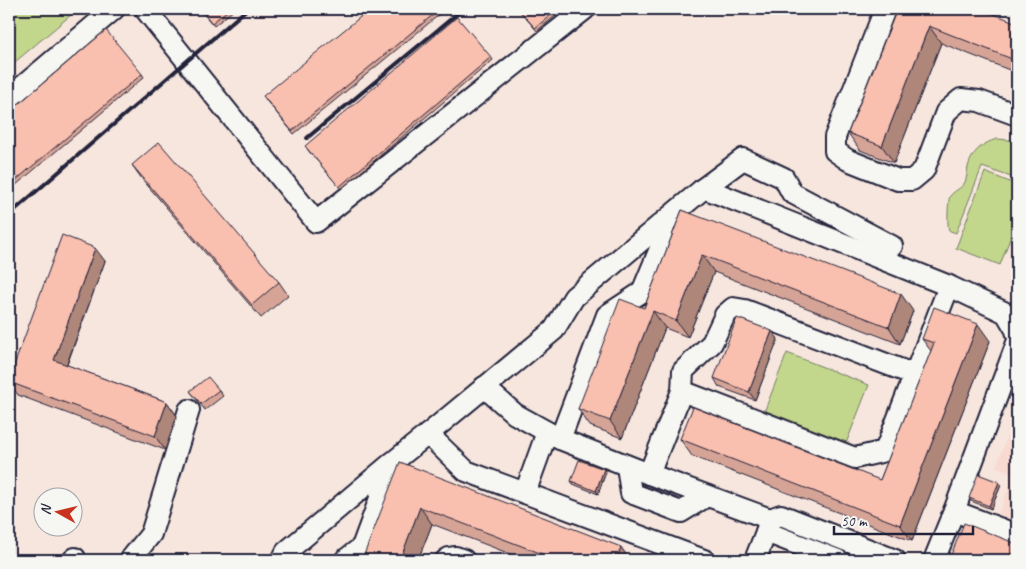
<svg xmlns="http://www.w3.org/2000/svg" width="1026" height="569" font-family="Caveat,sans-serif">
<style>
.built{fill:#f8dad0}
.green{fill:#c2d78c;stroke:#727c64}
.lines{fill:none;stroke-linecap:round;stroke-linejoin:round}
.minor-casing{stroke:#22223b;stroke-width:24}
.minor{stroke:#f6f6f2;stroke-width:20}
.rail{stroke:#22223b;stroke-width:4}
.wall{fill:#d6a496;stroke:#22223b}
.shaded-wall{fill:#ae867a;stroke:#22223b}
.building{fill:#f9bfaf;stroke:#22223b}
</style>
<rect width="100%" height="100%" fill="#f7e6de"/>
<filter id="ink" filterUnits="userSpaceOnUse"><feTurbulence type="fractalNoise" baseFrequency=".02" numOctaves="2"/><feDisplacementMap in="SourceGraphic" scale="10" xChannelSelector="R" yChannelSelector="G"/><feConvolveMatrix kernelMatrix="1 2 1 2 8 2 1 2 1" color-interpolation-filters="sRGB"/></filter>
<g filter="url(#ink)">
<!-- built -->
<polygon class="built" points="1017,411 1017,522 998,515 1014,474 996,466"/>
<!-- green -->
<g class="green">
<polygon points="9,9 78,9 9,67"/>
<path d="M997 139 1010 140 1017 142V179L982 167 956 233C954 232 951 232 949 230 947 227 948 199 950 196 955 190 961 189 965 182 967 178 967 172 968 167 972 152 982 143 997 139Z"/>
<polygon points="985,172 1017,185 1017,220 1000,265 956,248"/>
<polygon points="787,353 869,385 845,446 763,415"/>
</g>
<g class="lines">
<defs>
<g id="minor">
<polyline points="145,9 316,222 585,9"/>
<polyline points="885,9 835,137 835,151 848,160 898,180 912,180 924,170 946,112 961,99 979,101 1017,115"/>
<polyline points="9,98 114,9"/>
<polyline points="704,188 743,159 784,178 792,193 892,246"/>
<polyline points="674,215 642,292 607,315 560,439 649,474 770,519 766,532 838,560"/>
<polyline points="484,387 515,414 560,439"/>
<polyline points="682,391 855,458 885,451 949,286"/>
<polyline points="428,434 466,471 704,560"/>
<polyline points="627,466 631,493 681,512 707,496"/>
<polyline points="649,474 682,391 683,371 712,343 725,315 733,308 745,310 915,375"/>
<polyline points="525,493 547,432"/>
<polyline points="954,511 1017,535"/>
<polyline points="770,519 781,515 895,560"/>
<polyline points="73,560 75,558"/>
<polyline points="130,560 151,534 189,410"/>
<polyline points="282,560 286,552 393,462 428,434 554,330 574,297 704,188 949,286 1006,313 1016,330 1017,335"/>
<polyline points="345,560 362,547 393,463"/>
<polyline points="446,560 449,558 456,557 464,560"/>
<polyline points="755,560 766,532"/>
<polyline points="934,560 954,511 1017,343"/>
</g>
</defs>
<!-- minor casing -->
<use href="#minor" class="minor-casing"/>
<!-- minor -->
<use href="#minor" class="minor"/>
<!-- rail -->
<g class="rail">
<polyline points="307,138 463,9"/>
<polyline points="9,215 247,9"/>
</g>
</g>
<!-- wall -->
<g class="wall">
<polygon points="199,9 235,9 214,26"/>
<polygon points="370,9 446,9 294,134 265,99"/>
<polygon points="518,9 564,9 537,31"/>
<polygon points="897,9 1017,23 1017,73 941,43 894,163 860,150 848,133"/>
<polygon points="491,57 493,60 341,189 307,149"/>
<polygon points="142,74 144,77 9,191 9,112"/>
<polygon points="132,165 279,282 288,295 261,318 142,179"/>
<polygon points="682,210 913,311 900,344 714,272 688,337 665,328 622,438 590,426 578,409 644,308"/>
<polygon points="105,261 67,365 167,402 177,416 165,450 18,395 9,382 9,379"/>
<polygon points="772,331 778,339 755,400 719,387 714,378"/>
<polygon points="922,339 990,341 912,541 692,456 680,439 880,480 931,351"/>
<polygon points="219,390 223,396 205,410 190,391"/>
<polygon points="400,462 630,560 526,560 432,524 418,560"/>
<polygon points="604,469 606,472 598,494 573,484 571,481"/>
<polygon points="1001,485 991,509 971,501 969,498"/>
<polygon points="951,555 1017,560 954,560"/>
</g>
<!-- shaded-wall -->
<g class="shaded-wall">
<polygon points="929,26 941,43 894,163 882,146"/>
<polygon points="95,248 105,261 63,374 54,360"/>
<polygon points="702,255 714,272 688,337 676,321"/>
<polygon points="901,294 913,311 900,344 889,327"/>
<polygon points="653,311 665,328 622,438 610,421"/>
<polygon points="978,324 990,341 912,541 900,525"/>
<polygon points="772,331 778,339 755,400 749,392"/>
<polygon points="167,402 177,416 165,450 155,436"/>
<polygon points="604,469 606,472 598,494 596,491"/>
<polygon points="999,482 1001,485 991,509 989,506"/>
<polygon points="420,507 432,524 418,560 400,560"/>
<polygon points="621,547 630,560 616,560"/>
</g>
<!-- building -->
<g class="building">
<polygon points="200,9 229,9 212,23"/>
<polygon points="370,9 440,9 292,131 263,96"/>
<polygon points="518,9 558,9 535,28"/>
<polygon points="897,9 981,9 1017,23 1017,61 929,26 882,146 848,133"/>
<polygon points="457,17 491,57 339,187 305,146"/>
<polygon points="106,30 142,74 9,186 9,112"/>
<polygon points="159,142 279,282 252,305 132,165"/>
<polygon points="682,210 901,294 889,327 702,255 676,321 653,311 610,421 578,409 620,299 644,308"/>
<polygon points="62,235 95,248 54,360 167,402 155,436 9,382 9,379"/>
<polygon points="934,307 978,324 900,525 680,439 693,407 880,480 934,343 922,339"/>
<polygon points="737,318 772,331 749,392 714,378"/>
<polygon points="208,377 219,390 201,404 190,391"/>
<polygon points="1017,420 1017,430 1014,429"/>
<polygon points="579,460 604,469 596,491 571,481"/>
<polygon points="400,462 621,547 616,560 558,560 420,507 400,560 362,560"/>
<polygon points="978,474 999,482 989,506 969,498"/>
<polygon points="964,523 1017,544 1017,560 963,560 951,555"/>
<polygon points="347,554 362,560 344,560"/>
<polygon points="654,557 663,560 653,560"/>
</g>
</g>
<!-- margin -->
<rect width="1026" height="569" fill="none" stroke="#f6f6f2" stroke-width="30"/>
<rect x="15" y="15" width="996" height="539" fill="none" stroke="#22223b" stroke-width="2" filter="url(#ink)"/>
<!-- north arrow -->
<g transform="translate(58 512) rotate(278)"><circle r="24" fill="#f6f6f2" stroke="#a1a1a9"/>
<path d="M0-4L9 19L0 12L-9 19Z" fill="#c8321e"/>
<text y="-8" font-size="14" font-weight="bold" text-anchor="middle" fill="#22223b">N</text>
</g>
<!-- scale -->
<path d="M834 526v8h139v-8" fill="none" stroke="#22223b" stroke-width="2.5"/>
<text x="841" y="526" font-size="15" fill="#22223b" stroke="#f6f6f2" stroke-width="4" paint-order="stroke">50 m</text>
</svg>
